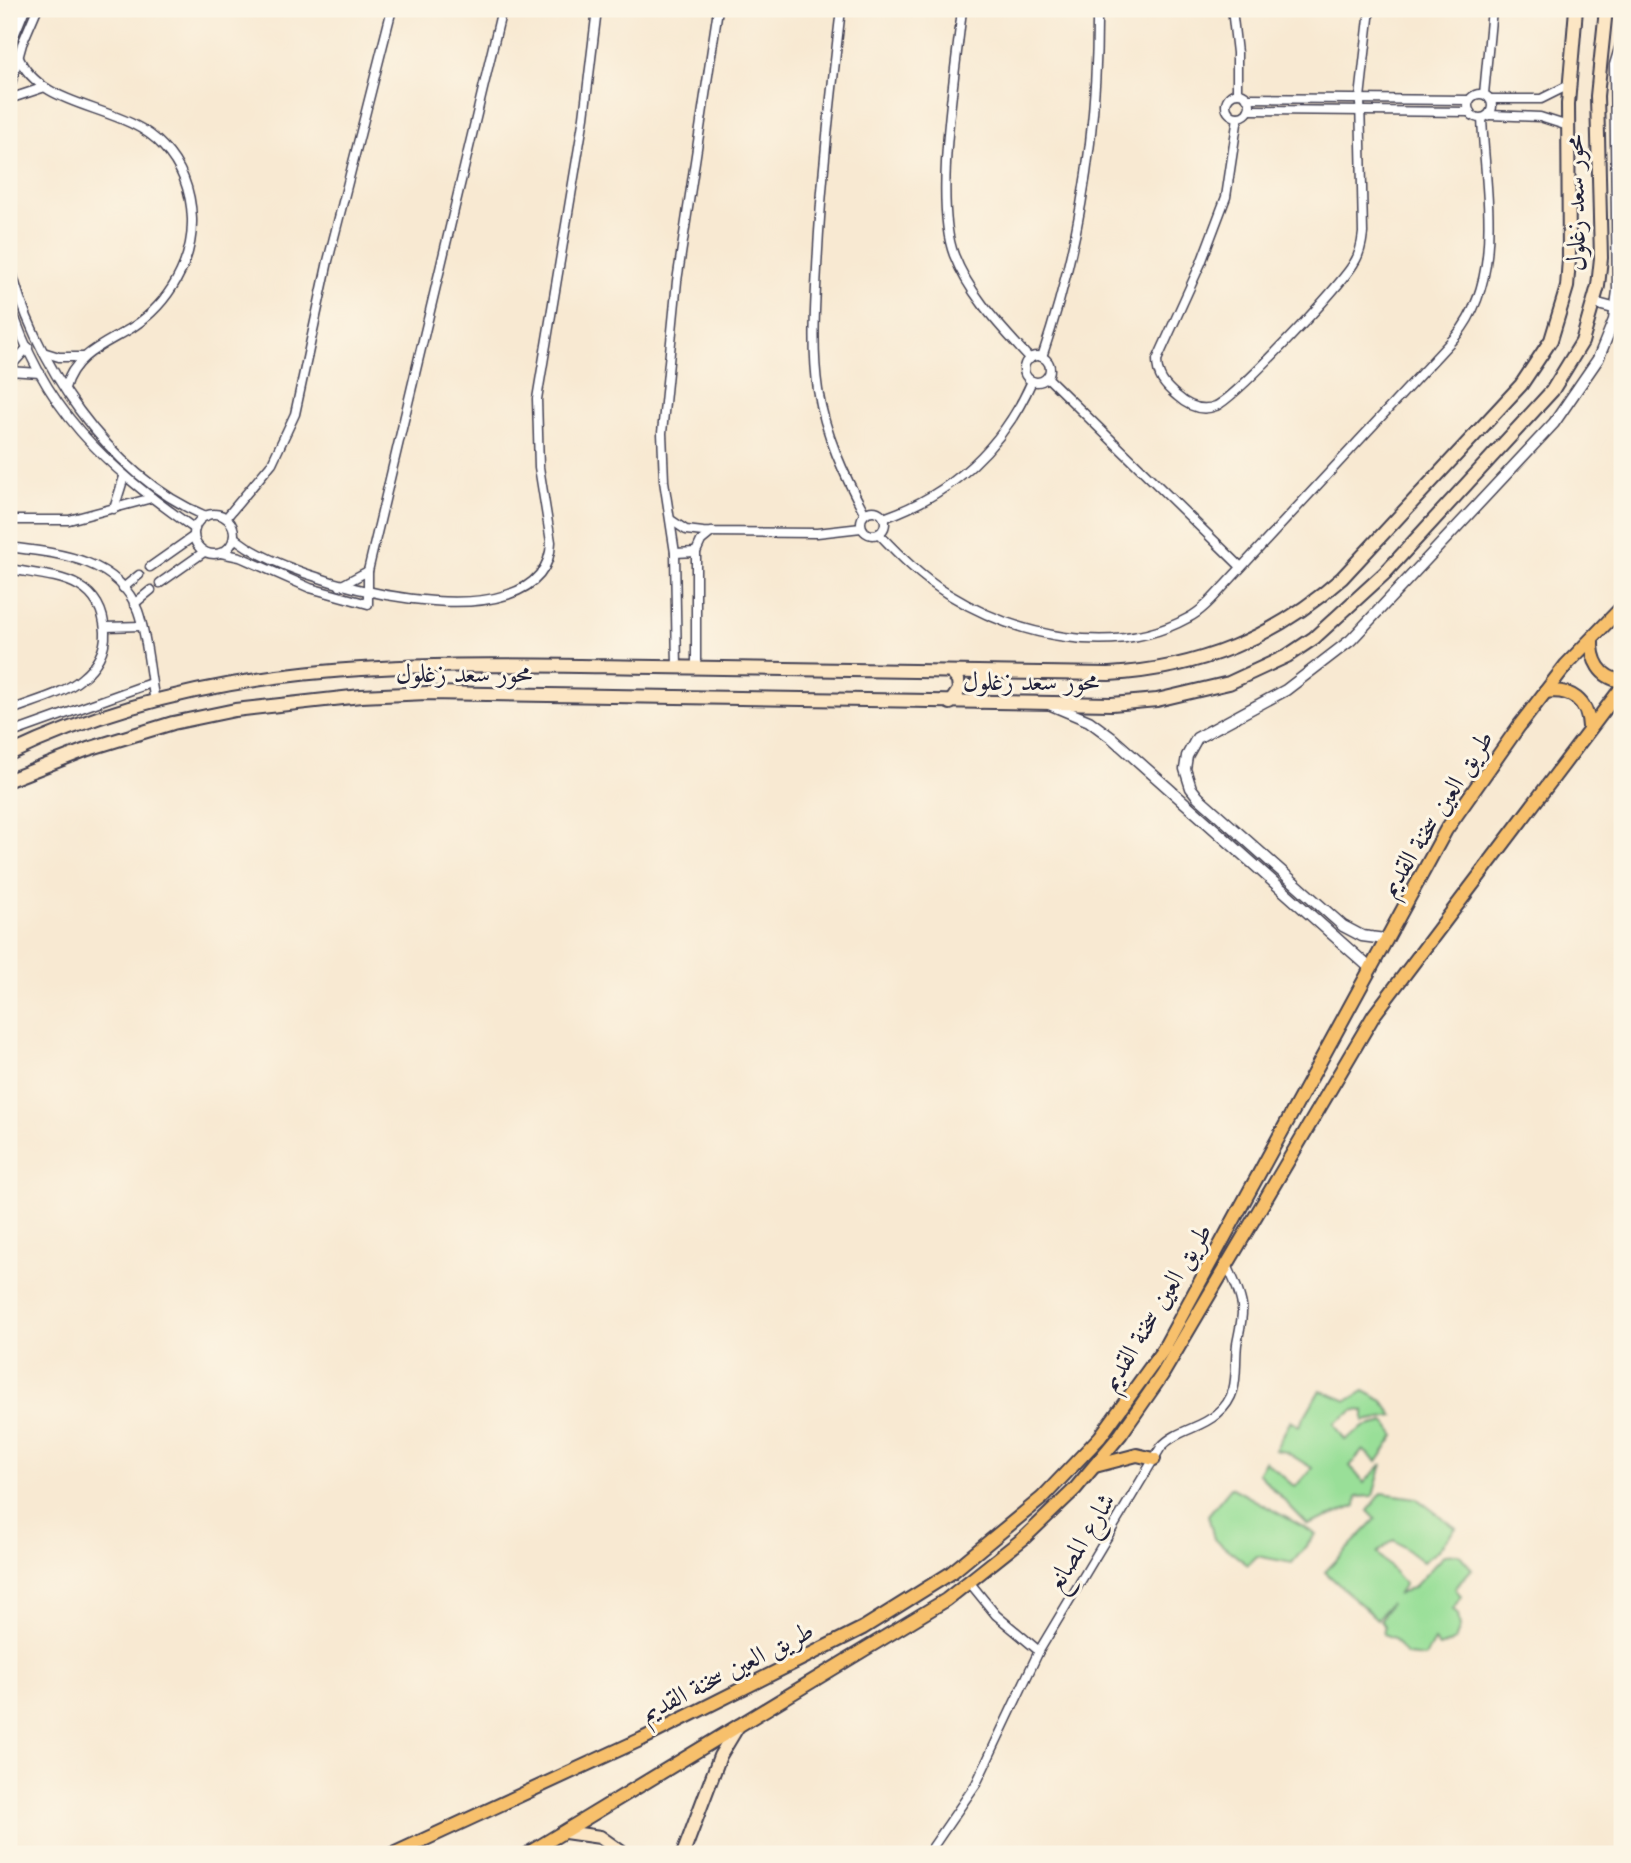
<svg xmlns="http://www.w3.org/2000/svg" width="1631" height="1863" viewBox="0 0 1631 1863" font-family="Cardo,Amiri,serif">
	<rect width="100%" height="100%" fill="#fcf5e5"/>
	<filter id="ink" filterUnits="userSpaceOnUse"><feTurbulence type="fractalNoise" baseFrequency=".0143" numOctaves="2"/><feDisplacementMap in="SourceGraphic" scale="14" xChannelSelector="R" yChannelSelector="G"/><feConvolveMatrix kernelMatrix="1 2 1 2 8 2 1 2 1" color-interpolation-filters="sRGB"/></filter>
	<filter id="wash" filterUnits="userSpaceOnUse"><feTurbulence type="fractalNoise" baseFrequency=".00686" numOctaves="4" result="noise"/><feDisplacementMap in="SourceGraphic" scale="28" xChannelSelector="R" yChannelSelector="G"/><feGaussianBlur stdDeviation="1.57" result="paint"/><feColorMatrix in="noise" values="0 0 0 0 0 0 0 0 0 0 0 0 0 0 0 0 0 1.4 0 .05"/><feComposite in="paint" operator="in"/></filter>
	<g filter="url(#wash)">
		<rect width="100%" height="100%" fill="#f8e9d2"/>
		<!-- green -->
		<g fill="#99df98" stroke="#5e806a" stroke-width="2">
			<polygon points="1320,1390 1347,1401 1364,1391 1383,1401 1394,1416 1364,1421 1364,1411 1355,1410 1334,1423 1345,1440 1364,1427 1385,1422 1395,1436 1377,1462 1363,1450 1350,1466 1364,1483 1382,1464 1373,1496 1357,1497 1356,1506 1308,1525 1258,1473 1265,1461 1295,1487 1312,1468 1286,1452 1275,1450 1291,1420 1299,1426"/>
			<polygon points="1231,1487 1316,1534 1292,1563 1257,1556 1248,1565 1214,1539 1208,1515"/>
			<polygon points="1382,1493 1416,1498 1456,1528 1437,1551 1423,1562 1394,1540 1377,1553 1405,1584 1397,1595 1415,1586 1444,1555 1459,1554 1472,1569 1455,1588 1461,1596 1453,1609 1458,1614 1460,1627 1455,1641 1439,1647 1434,1641 1425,1657 1406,1655 1394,1638 1383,1634 1385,1626 1380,1621 1390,1603 1377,1619 1325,1572 1376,1519 1368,1511"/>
		</g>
	</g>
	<g filter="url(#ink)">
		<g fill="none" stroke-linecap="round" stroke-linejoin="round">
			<defs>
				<g id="minor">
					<path d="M841,9c-10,86 -20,172 -24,259 -2,40 -5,82 1,122 7,44 26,85 47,124"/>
					<path d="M962,9c-6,62 -29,191 -8,246 16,41 47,72 76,104"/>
					<polyline points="1232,9 1237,53 1237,93"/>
					<polyline points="9,48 25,9"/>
					<path d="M18,56c24,56 105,46 145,90 19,20 28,46 29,73 1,43 -23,84 -59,108 -27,17 -59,27 -68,61"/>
					<polyline points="9,91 22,44 37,9"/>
					<circle cx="1238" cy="105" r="12"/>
					<circle cx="1480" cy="106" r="12"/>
					<polyline points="1484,94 1492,9"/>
					<polyline points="1247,98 1469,100"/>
					<polyline points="9,99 42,88"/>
					<polyline points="1491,99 1541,99 1569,85"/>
					<polyline points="1249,110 1470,112"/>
					<polyline points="1489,115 1540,117 1568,126"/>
					<path d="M1238,117l-12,80 -25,66 -44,97c0,17 8,26 20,36 11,10 24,16 39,10 21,-10 125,-120 138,-143 6,-9 8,-20 9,-30l-3,-135 10,-89"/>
					<path d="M9,260c22,99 100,217 197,256"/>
					<path d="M9,300c33,109 96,166 186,229"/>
					<polyline points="43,352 59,357 83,357"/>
					<circle cx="1037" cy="369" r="13"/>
					<path d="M1042,357c38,-112 56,-231 55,-348"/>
					<polyline points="9,368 28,347"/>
					<polyline points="9,371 40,373"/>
					<polyline points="1047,377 1241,567"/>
					<polyline points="114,509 124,477"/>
					<circle cx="873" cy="523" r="12"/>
					<circle cx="214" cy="534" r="20"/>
					<polyline points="226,518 272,463 295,414 328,261 392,9"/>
					<path d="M884,518c68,-24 119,-71 148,-137"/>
					<polyline points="9,520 69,520 152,498"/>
					<polyline points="671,520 686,530 703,532 817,533 861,528"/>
					<path d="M879,534c21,22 43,44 69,60 68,42 166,65 240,24 14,-7 25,-20 36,-32l232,-250c49,-59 29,-146 26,-218"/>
					<path d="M234,537c52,47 314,116 317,5l-12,-75 -2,-68 47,-282 13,-108"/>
					<path d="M9,547c47,6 109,11 129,64 10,28 11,61 17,90"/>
					<polyline points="221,553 240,557 310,588 368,604 368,571 502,9"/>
					<polyline points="675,553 696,552"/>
					<polyline points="150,567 194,536"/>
					<path d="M9,569c43,8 93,7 96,63 1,18 -9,35 -23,46 -19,17 -50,23 -73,33"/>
					<polyline points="160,583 204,552"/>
					<polyline points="340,586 368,571"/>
					<polyline points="123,588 139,575"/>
					<polyline points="134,604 151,590"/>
					<polyline points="105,627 142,626"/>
					<polyline points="677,668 675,553 664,481 662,433 677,281 718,9"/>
					<polyline points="696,668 696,552 701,541 712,532"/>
					<polyline points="9,734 151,683"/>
					<polyline points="970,1583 996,1615 1039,1651"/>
					<path d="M928,1854l48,-70 63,-133 122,-204c15,-17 39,-18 56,-33 24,-20 17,-43 20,-70 2,-12 6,-25 5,-38 -2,-14 -9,-28 -15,-41"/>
				</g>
				<g id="tertiary">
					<polyline points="1594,303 1617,309"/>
					<polyline points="1051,705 1089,721 1112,738 1370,968"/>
					<polyline points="1385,939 1362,936 1343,926 1198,797 1191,788 1185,769 1187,756 1197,738 1286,690 1351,640 1554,423 1598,359 1614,320 1618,291 1615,65 1622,42"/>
				</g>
				<g id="secondary">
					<polyline points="979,702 975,685 987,673"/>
					<polyline points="950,703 959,690 958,680 951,672"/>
					<path d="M9,754c210,-101 422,-90 647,-87 151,3 302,5 453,7 90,-5 165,-36 233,-96l179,-193 30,-45 16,-53 2,-28 -1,-155 8,-95"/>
					<polyline points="9,780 88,749 173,723 235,710 361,696 427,693 1112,704 1157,700 1229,683 1287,656 1314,638 1385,573 1552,391 1582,342 1598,286 1601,258 1597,96 1606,9"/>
					<polyline points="565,1832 600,1837 624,1854"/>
					<polyline points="683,1854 720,1756 738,1726"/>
				</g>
				<g id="primary">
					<path d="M1592,639c-1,21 8,39 30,42"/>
					<path d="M1545,692c26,-4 43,9 44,35"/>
					<polyline points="1095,1466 1137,1455 1154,1459"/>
					<polyline points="393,1854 642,1739 863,1628 951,1573 1042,1498 1100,1437 1163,1350 1446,830 1519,726 1566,665 1622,607"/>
					<polyline points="527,1854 946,1600 1024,1538 1075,1489 1121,1434 1162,1375 1374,1015 1622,687"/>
				</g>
			</defs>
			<!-- minor casing -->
			<use href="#minor" stroke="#424052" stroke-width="11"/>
			<!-- tertiary casing -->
			<use href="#tertiary" stroke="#424052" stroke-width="13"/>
			<!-- secondary casing -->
			<use href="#secondary" stroke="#424052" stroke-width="16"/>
			<!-- primary casing -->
			<use href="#primary" stroke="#424052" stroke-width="16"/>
			<!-- minor -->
			<use href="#minor" stroke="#fff" stroke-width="8"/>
			<!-- tertiary -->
			<use href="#tertiary" stroke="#fff" stroke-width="10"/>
			<!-- secondary -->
			<use href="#secondary" stroke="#fce6c4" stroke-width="12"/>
			<!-- primary -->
			<use href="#primary" stroke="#f7c06c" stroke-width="12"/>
		</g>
	</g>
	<g text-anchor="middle" stroke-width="6" stroke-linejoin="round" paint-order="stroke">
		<!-- street labels -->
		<g font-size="26" fill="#22223b" stroke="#fcf5e5">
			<text transform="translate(1575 203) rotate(-91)" y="9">محور سعد زغلول</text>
			<text x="464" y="682">محور سعد زغلول</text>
			<text x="1031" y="690">محور سعد زغلول</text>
			<text transform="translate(1436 813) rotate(-58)" y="9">طريق العين سخنة القديم</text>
			<text transform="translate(1156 1307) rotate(-59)" y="9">طريق العين سخنة القديم</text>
			<text transform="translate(1080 1542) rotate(-59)" y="9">شارع المصانع</text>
			<text transform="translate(727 1671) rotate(-27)" y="9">طريق العين سخنة القديم</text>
		</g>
	</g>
	<!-- margin -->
	<rect width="1631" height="1863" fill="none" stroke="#fcf5e5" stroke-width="35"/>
</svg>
